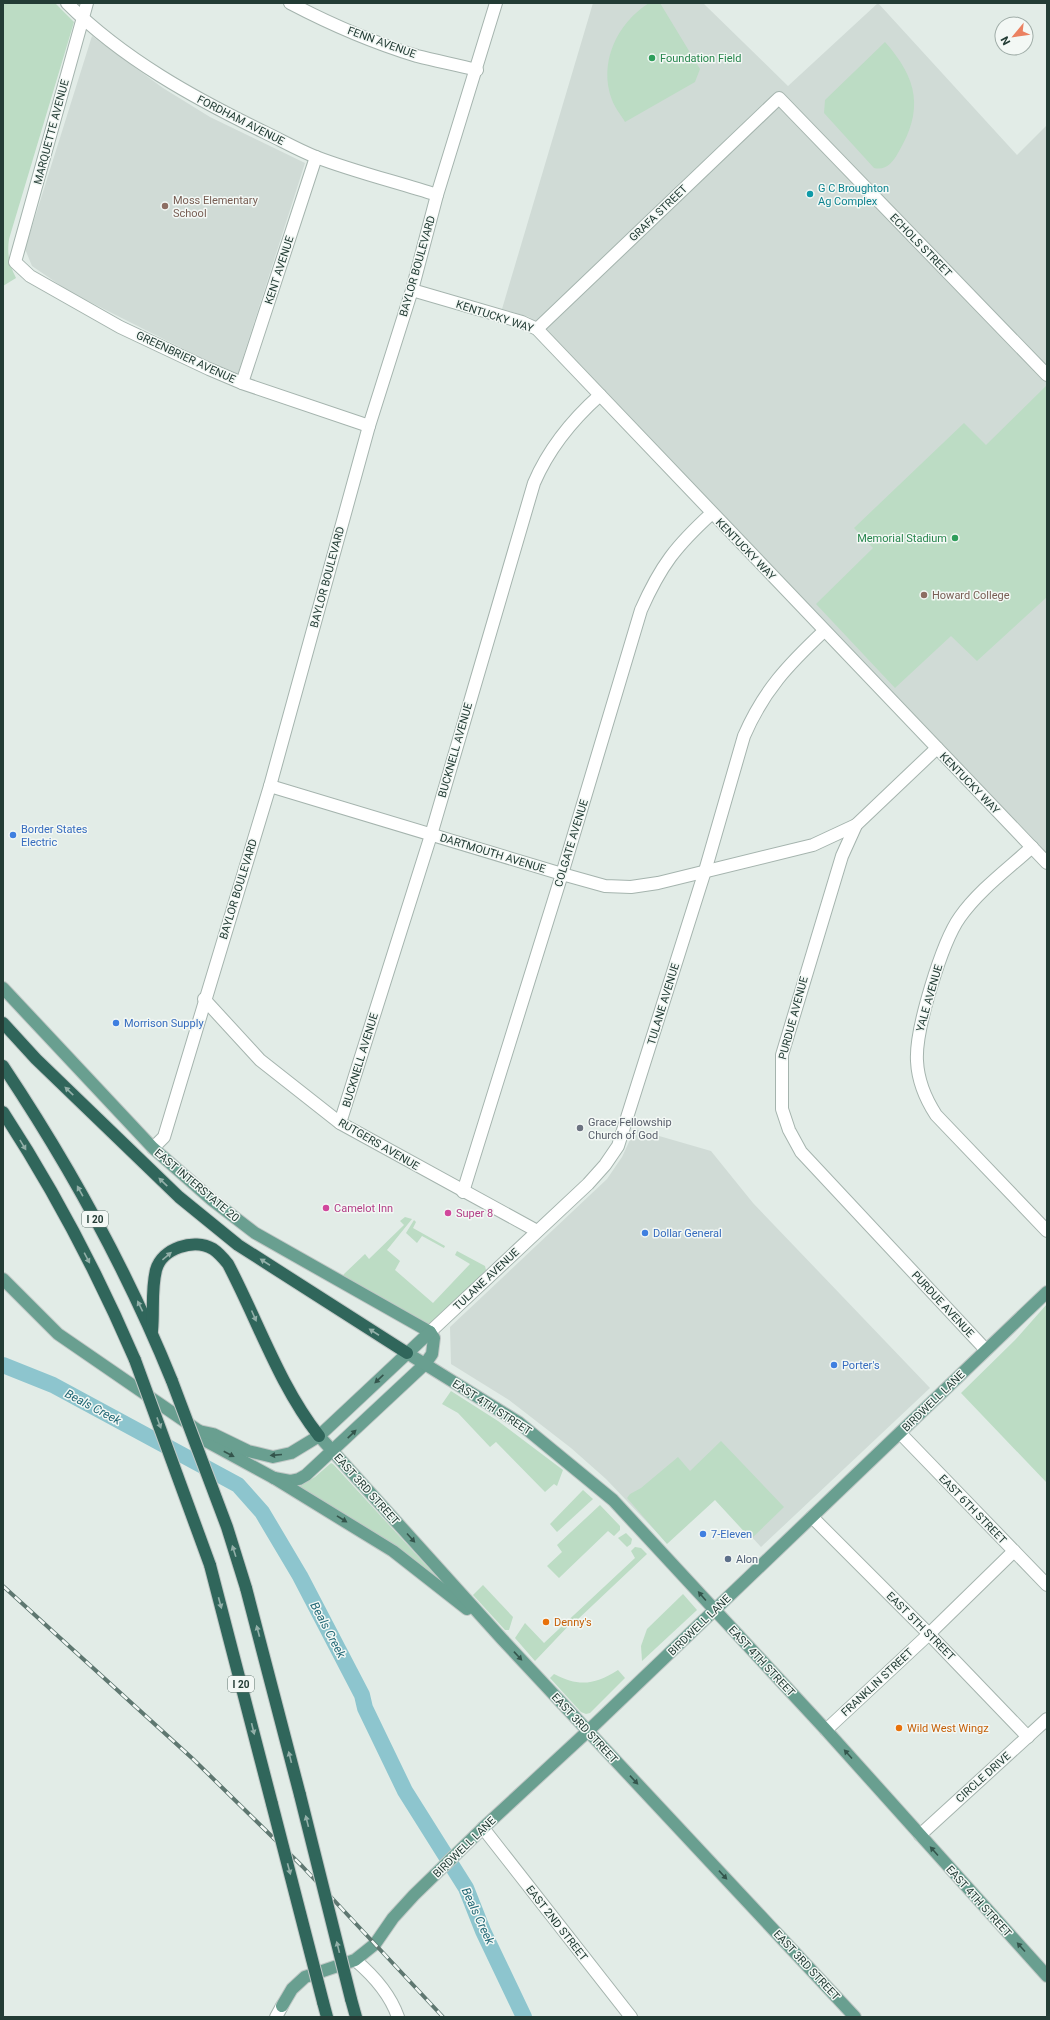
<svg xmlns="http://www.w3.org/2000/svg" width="1050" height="2020" viewBox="0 0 1050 2020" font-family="Roboto,sans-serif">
	<rect width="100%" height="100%" fill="#e2ece7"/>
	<!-- built -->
	<g fill="#d0dbd6">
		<polygon points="593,3 703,3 788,86 878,3 1017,155 1047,125 1047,853 553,337 529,317 502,309"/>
		<polygon points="92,36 163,88 210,117 305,163 237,376 70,292 32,266 25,249"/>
		<polygon points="635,1129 711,1151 753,1203 930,1388 761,1547 715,1497 667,1543 606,1479 571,1448 509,1400 451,1364 450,1327 607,1179 622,1157"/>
	</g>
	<!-- green -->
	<g fill="#bcdcc4">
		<path d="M3,3h52l19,19 -65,217c-2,15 0,25 7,39l-13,8z"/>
		<path d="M649,3h11l40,66 -5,13 -70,40c-4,-7 -10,-14 -13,-22 -14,-37 5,-77 37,-97z"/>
		<path d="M885,42c33,37 39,68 13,111 -5,9 -12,18 -24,15l-50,-55 1,-13z"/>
		<polygon points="1047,385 1047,597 977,661 951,636 895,688 816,604 873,548 854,528 964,423 986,445"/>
		<polygon points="405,1217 412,1219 387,1250 400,1261 395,1270 433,1303 470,1264 455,1255 457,1251 485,1266 486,1270 432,1324 428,1325 342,1277 344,1274 365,1254 369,1259 404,1225 400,1221"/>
		<polygon points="414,1220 416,1222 413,1228 445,1246 444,1248 422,1236 417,1243 406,1233"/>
		<polygon points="1047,1304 1047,1483 961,1393 1015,1340"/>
		<polygon points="451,1391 498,1421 563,1470 557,1486 554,1484 545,1492 496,1442 490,1447 458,1413 442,1404"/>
		<polygon points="721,1441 784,1507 751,1539 715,1500 667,1544 627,1498 630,1494 641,1488 678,1457 690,1471"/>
		<polygon points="331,1463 333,1464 437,1577 298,1487 315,1477"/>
		<polygon points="583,1490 593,1499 557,1532 550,1524"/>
		<polygon points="600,1505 620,1526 620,1530 614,1536 608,1531 559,1578 547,1566 562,1552 557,1545"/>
		<polygon points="626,1533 632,1539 631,1544 627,1547 618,1538"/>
		<polygon points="635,1547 641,1548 647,1554 576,1621 574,1620 535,1661 515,1638 525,1623 544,1643 635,1558 631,1551"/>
		<polygon points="483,1585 513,1617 509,1630 505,1630 473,1595"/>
		<polygon points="683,1594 697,1610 642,1661 641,1646 647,1629"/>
		<path d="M618,1670l7,8 -35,35 -4,1 -5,-2 -31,-34 4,-4c25,13 40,11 64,-4z"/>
	</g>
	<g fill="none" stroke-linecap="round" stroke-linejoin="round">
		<!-- river -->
		<polyline stroke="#8dc5ce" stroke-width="16" points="3,1365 53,1385 238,1485 262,1512 300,1576 362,1695 365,1708 405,1791 466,1888 483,1931 524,2017"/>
		<defs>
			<g id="minor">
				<path d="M67,3c56,56 127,95 197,129 17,8 34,18 52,25 39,15 81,25 121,38"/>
				<polyline points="87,3 15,262 30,276 120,327 209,369 242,383 369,426"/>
				<path d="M290,3c40,21 84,40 127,53 20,5 40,9 60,14"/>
				<polyline points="412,290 522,322 537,329 1047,863"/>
				<polyline points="537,329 779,98 1047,375"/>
				<polyline points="242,383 316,157"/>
				<polyline points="937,748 856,825 842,856 782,1055 782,1109 789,1130 801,1152 986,1350"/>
				<polyline points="270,786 562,874 605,886 631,887 658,883 813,845 856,825"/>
				<path d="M1032,847c-24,22 -53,43 -72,70 -18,25 -45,113 -43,144 1,21 8,37 19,54l111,116"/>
				<polyline points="204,999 260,1060 340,1123 537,1231"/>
				<path d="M340,1123l91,-288 103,-352c15,-35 38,-63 66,-88"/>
				<polyline points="153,1148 164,1137 270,786 369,426 412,290 437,195 496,3"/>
				<path d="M463,1192l99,-318 79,-264c20,-45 35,-64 71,-97"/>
				<path d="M430,1332l158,-148 17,-19 13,-19 87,-275 39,-135c20,-46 44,-71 80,-105"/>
				<polyline points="900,1433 1047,1585"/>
				<polyline points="812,1517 929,1634 1028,1737"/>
				<polyline points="826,1730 929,1634 1014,1551"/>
				<polyline points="483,1828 631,2017"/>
				<polyline points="920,1835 1047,1719"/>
				<path d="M355,1960c19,16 35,34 43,57"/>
				<polyline points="276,2017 282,2006"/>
			</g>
			<g id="major">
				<polyline points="3,988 153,1148 212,1200 255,1233 430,1332 434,1338 432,1354 425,1364 306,1475 299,1479 290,1481 274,1478"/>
				<polyline points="3,1279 58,1334 199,1431 206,1441 274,1478 393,1551 467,1609"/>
				<polyline points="407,1353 518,1422 613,1500 826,1730 1047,1976"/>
				<polyline points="199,1431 213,1434 248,1451 273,1457 291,1453 319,1436 430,1332"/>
				<polyline points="319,1436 502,1639 855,2017"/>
				<polyline points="282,2006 292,1989 305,1977 355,1960 375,1944 393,1918 414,1895 483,1828 588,1731 1047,1292"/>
			</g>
			<g id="highway">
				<polyline points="3,1023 36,1059 179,1197 238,1245 407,1353"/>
				<path d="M3,1066c66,99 124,204 169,315"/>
				<path d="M3,1112c51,78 95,162 132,248"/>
				<path d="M152,1331c2,-20 -1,-41 4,-61 6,-22 38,-32 57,-21 6,4 11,10 15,15 30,57 51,121 91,172"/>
				<polyline points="210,1565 272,1804"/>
				<polyline points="246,1588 300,1795"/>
				<polyline points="351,1999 356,2017"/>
				<polyline points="323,2002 327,2017"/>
			</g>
		</defs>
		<!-- minor casing -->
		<use href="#minor" stroke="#a5b4ae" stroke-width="14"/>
		<!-- major casing -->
		<use href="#major" stroke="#c1c8c6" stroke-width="14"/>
		<!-- highway casing -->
		<use href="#highway" stroke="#c1c8c6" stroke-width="14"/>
		<!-- minor -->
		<use href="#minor" stroke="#fff" stroke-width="12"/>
		<!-- major -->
		<use href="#major" stroke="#699f90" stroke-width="12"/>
		<!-- highway -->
		<use href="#highway" stroke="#30665b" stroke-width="12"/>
		<defs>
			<polyline id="rail" points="3,1586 193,1759 302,1866 443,2017"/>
		</defs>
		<!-- rail casing -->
		<use href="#rail" stroke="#5e7770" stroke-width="4"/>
		<!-- rail -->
		<use href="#rail" stroke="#f3f8f5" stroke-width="2.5" stroke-dasharray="8" stroke-linecap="butt"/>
		<defs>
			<g id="highway-bridge">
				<polyline points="135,1360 210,1565"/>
				<polyline points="172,1381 227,1527 246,1588"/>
				<polyline points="300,1795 351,1999"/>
				<polyline points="272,1804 323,2002"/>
			</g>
		</defs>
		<!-- highway-bridge casing -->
		<use href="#highway-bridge" stroke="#c1c8c6" stroke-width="14" stroke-linecap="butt"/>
		<!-- highway-bridge -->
		<use href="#highway-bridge" stroke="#30665b" stroke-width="12"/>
	</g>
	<!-- one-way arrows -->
	<defs><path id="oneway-solid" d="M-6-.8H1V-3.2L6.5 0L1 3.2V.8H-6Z"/></defs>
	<g fill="#92afa8">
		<use href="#oneway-solid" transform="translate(69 1091) rotate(-136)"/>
		<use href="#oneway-solid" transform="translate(23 1145) rotate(59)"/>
		<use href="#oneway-solid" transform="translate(163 1182) rotate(-136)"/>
		<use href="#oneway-solid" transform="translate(80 1191) rotate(-119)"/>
		<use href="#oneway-solid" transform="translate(167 1256) rotate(-40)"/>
		<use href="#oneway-solid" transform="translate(87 1258) rotate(62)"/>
		<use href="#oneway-solid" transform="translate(265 1262) rotate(-147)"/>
		<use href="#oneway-solid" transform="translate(140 1306) rotate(-116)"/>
		<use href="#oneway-solid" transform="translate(254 1316) rotate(66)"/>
		<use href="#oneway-solid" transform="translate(374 1332) rotate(-147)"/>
		<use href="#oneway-solid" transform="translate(159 1423) rotate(70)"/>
		<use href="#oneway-solid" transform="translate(234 1551) rotate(-108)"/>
		<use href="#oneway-solid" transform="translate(220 1603) rotate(75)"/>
		<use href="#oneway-solid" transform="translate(258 1631) rotate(-105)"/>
		<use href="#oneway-solid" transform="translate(253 1729) rotate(76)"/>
		<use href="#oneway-solid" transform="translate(290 1757) rotate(-104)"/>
		<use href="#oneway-solid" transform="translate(307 1821) rotate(-104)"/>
		<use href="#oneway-solid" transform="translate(289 1869) rotate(75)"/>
		<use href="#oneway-solid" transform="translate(338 1947) rotate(-104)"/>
	</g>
	<g fill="#34554c">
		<use href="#oneway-solid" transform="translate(379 1379) rotate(137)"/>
		<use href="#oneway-solid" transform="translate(352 1434) rotate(-44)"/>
		<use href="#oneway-solid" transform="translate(229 1454) rotate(28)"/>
		<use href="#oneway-solid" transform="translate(276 1455) rotate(175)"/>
		<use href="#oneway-solid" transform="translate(342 1519) rotate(32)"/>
		<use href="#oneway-solid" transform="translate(411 1538) rotate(48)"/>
		<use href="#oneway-solid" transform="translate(702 1596) rotate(-131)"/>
		<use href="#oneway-solid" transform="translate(518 1656) rotate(47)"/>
		<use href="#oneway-solid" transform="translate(848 1754) rotate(-132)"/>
		<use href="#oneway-solid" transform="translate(634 1780) rotate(47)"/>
		<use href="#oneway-solid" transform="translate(934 1851) rotate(-132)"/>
		<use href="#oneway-solid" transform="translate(723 1875) rotate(47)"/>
		<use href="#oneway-solid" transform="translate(1021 1947) rotate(-132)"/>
	</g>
	<!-- markers -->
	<g fill="#2e9e5b" stroke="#f3f8f5" stroke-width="1.5">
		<circle cx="652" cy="58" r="4"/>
		<circle cx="955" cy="538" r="4"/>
	</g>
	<circle fill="#0f9aa8" stroke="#f3f8f5" stroke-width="1.5" cx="810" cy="194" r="4"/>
	<g fill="#8d6e63" stroke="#f3f8f5" stroke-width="1.5">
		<circle cx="165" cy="206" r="4"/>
		<circle cx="924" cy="595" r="4"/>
	</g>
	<g fill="#3f7fe0" stroke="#f3f8f5" stroke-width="1.5">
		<circle cx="13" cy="835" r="4"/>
		<circle cx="116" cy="1023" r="4"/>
		<circle cx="645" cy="1233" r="4"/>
		<circle cx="834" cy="1365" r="4"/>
		<circle cx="703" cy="1534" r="4"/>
	</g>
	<circle fill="#6b7280" stroke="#f3f8f5" stroke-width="1.5" cx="580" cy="1128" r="4"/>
	<g fill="#d1479c" stroke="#f3f8f5" stroke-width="1.5">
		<circle cx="326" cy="1208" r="4"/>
		<circle cx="448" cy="1213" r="4"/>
	</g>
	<circle fill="#5c6f8a" stroke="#f3f8f5" stroke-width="1.5" cx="728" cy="1559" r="4"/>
	<g fill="#e8710a" stroke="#f3f8f5" stroke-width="1.5">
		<circle cx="546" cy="1622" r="4"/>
		<circle cx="899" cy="1728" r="4"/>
	</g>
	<g text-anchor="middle" stroke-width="3" stroke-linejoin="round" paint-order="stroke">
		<!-- shield labels -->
		<g fill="#f3f8f5" stroke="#61746f" stroke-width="1">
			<rect x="82" y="1211" width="26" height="16" rx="3"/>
			<rect x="228" y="1676" width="26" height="16" rx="3"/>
		</g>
		<g font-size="10" font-weight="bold" fill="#233c35">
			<text x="95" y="1223">I 20</text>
			<text x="241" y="1688">I 20</text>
		</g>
		<!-- street labels -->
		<g font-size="11" fill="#233c35" stroke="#f3f8f5">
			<text transform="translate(382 42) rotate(20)" y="4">FENN AVENUE</text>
			<text transform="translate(241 120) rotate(27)" y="4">FORDHAM AVENUE</text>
			<text transform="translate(51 132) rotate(-75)" y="4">MARQUETTE AVENUE</text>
			<text transform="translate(658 213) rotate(-44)" y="4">GRAFA STREET</text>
			<text transform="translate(921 245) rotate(46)" y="4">ECHOLS STREET</text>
			<text transform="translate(417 266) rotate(-74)" y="4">BAYLOR BOULEVARD</text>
			<text transform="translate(279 270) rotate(-72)" y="4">KENT AVENUE</text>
			<text transform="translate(495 316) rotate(18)" y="4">KENTUCKY WAY</text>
			<text transform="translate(186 357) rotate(25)" y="4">GREENBRIER AVENUE</text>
			<text transform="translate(746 549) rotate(46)" y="4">KENTUCKY WAY</text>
			<text transform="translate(327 577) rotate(-75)" y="4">BAYLOR BOULEVARD</text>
			<text transform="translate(455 750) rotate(-74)" y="4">BUCKNELL AVENUE</text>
			<text transform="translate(970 783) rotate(46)" y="4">KENTUCKY WAY</text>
			<text transform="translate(571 843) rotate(-73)" y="4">COLGATE AVENUE</text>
			<text transform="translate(493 853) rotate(17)" y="4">DARTMOUTH AVENUE</text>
			<text transform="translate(238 889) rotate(-73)" y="4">BAYLOR BOULEVARD</text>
			<text transform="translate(929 998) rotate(-74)" y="4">YALE AVENUE</text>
			<text transform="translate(663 1004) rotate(-73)" y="4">TULANE AVENUE</text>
			<text transform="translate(793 1018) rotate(-75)" y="4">PURDUE AVENUE</text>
			<text transform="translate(360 1060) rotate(-73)" y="4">BUCKNELL AVENUE</text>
			<text transform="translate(379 1144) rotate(30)" y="4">RUTGERS AVENUE</text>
			<text transform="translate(197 1185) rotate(40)" y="4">EAST INTERSTATE 20</text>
			<text transform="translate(486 1279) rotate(-43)" y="4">TULANE AVENUE</text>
			<text transform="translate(943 1304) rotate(47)" y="4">PURDUE AVENUE</text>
			<text transform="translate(933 1401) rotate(-44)" y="4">BIRDWELL LANE</text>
			<text transform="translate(492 1407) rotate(33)" y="4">EAST 4TH STREET</text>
			<text transform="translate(367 1489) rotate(48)" y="4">EAST 3RD STREET</text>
			<text transform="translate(973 1509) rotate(46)" y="4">EAST 6TH STREET</text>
			<text transform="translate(699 1625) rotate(-44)" y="4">BIRDWELL LANE</text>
			<text transform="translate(921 1626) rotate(45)" y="4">EAST 5TH STREET</text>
			<text transform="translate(762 1661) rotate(47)" y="4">EAST 4TH STREET</text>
			<text transform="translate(877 1682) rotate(-43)" y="4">FRANKLIN STREET</text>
			<text transform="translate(585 1728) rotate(47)" y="4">EAST 3RD STREET</text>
			<text transform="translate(983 1777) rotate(-42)" y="4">CIRCLE DRIVE</text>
			<text transform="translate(464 1847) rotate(-44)" y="4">BIRDWELL LANE</text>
			<text transform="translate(979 1901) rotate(48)" y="4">EAST 4TH STREET</text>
			<text transform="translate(557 1923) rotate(52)" y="4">EAST 2ND STREET</text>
			<text transform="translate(807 1965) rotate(47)" y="4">EAST 3RD STREET</text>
		</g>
		<!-- leisure labels -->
		<g font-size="11" fill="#27864d" stroke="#f3f8f5" text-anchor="start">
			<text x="660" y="62">Foundation Field</text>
			<text x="947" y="542" text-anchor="end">Memorial Stadium</text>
		</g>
		<!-- culture labels -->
		<g font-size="11" fill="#0d838f" stroke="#f3f8f5" text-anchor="start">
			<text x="818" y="192">G C Broughton<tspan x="818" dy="13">Ag Complex</tspan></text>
		</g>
		<!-- education labels -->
		<g font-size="11" fill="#785e54" stroke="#f3f8f5" text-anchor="start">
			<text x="173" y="204">Moss Elementary<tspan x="173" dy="13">School</tspan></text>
			<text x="932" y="599">Howard College</text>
		</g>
		<!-- shop labels -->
		<g font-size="11" fill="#366cbe" stroke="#f3f8f5" text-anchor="start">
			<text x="21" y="833">Border States<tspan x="21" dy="13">Electric</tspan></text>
			<text x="124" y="1027">Morrison Supply</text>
			<text x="653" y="1237">Dollar General</text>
			<text x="842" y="1369">Porter's</text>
			<text x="711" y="1538">7-Eleven</text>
		</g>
		<!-- worship labels -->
		<g font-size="11" fill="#5b616d" stroke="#f3f8f5" text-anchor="start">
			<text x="588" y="1126">Grace Fellowship<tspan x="588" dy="13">Church of God</tspan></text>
		</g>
		<!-- hotel labels -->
		<g font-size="11" fill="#b23c85" stroke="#f3f8f5" text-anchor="start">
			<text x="334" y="1212">Camelot Inn</text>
			<text x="456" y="1217">Super 8</text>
		</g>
		<!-- service labels -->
		<g font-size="11" fill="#4e5e75" stroke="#f3f8f5" text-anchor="start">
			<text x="736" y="1563">Alon</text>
		</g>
		<!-- food labels -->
		<g font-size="11" fill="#c56008" stroke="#f3f8f5" text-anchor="start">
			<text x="554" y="1626">Denny's</text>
			<text x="907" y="1732">Wild West Wingz</text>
		</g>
		<!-- water labels -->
		<g font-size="12" font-style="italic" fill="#206775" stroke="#f3f8f5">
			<text transform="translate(93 1407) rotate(28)" y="4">Beals Creek</text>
			<text transform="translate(328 1630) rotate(62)" y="4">Beals Creek</text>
			<text transform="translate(478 1916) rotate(65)" y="4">Beals Creek</text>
		</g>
	</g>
	<!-- border -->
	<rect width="1050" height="2020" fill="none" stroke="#233c35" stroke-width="8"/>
	<!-- north arrow -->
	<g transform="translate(1014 36) rotate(241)"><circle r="19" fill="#f3f8f5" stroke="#a0ada8"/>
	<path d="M0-3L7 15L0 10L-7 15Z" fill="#eb8161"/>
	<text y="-6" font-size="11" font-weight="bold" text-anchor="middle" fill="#233c35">N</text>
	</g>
</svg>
